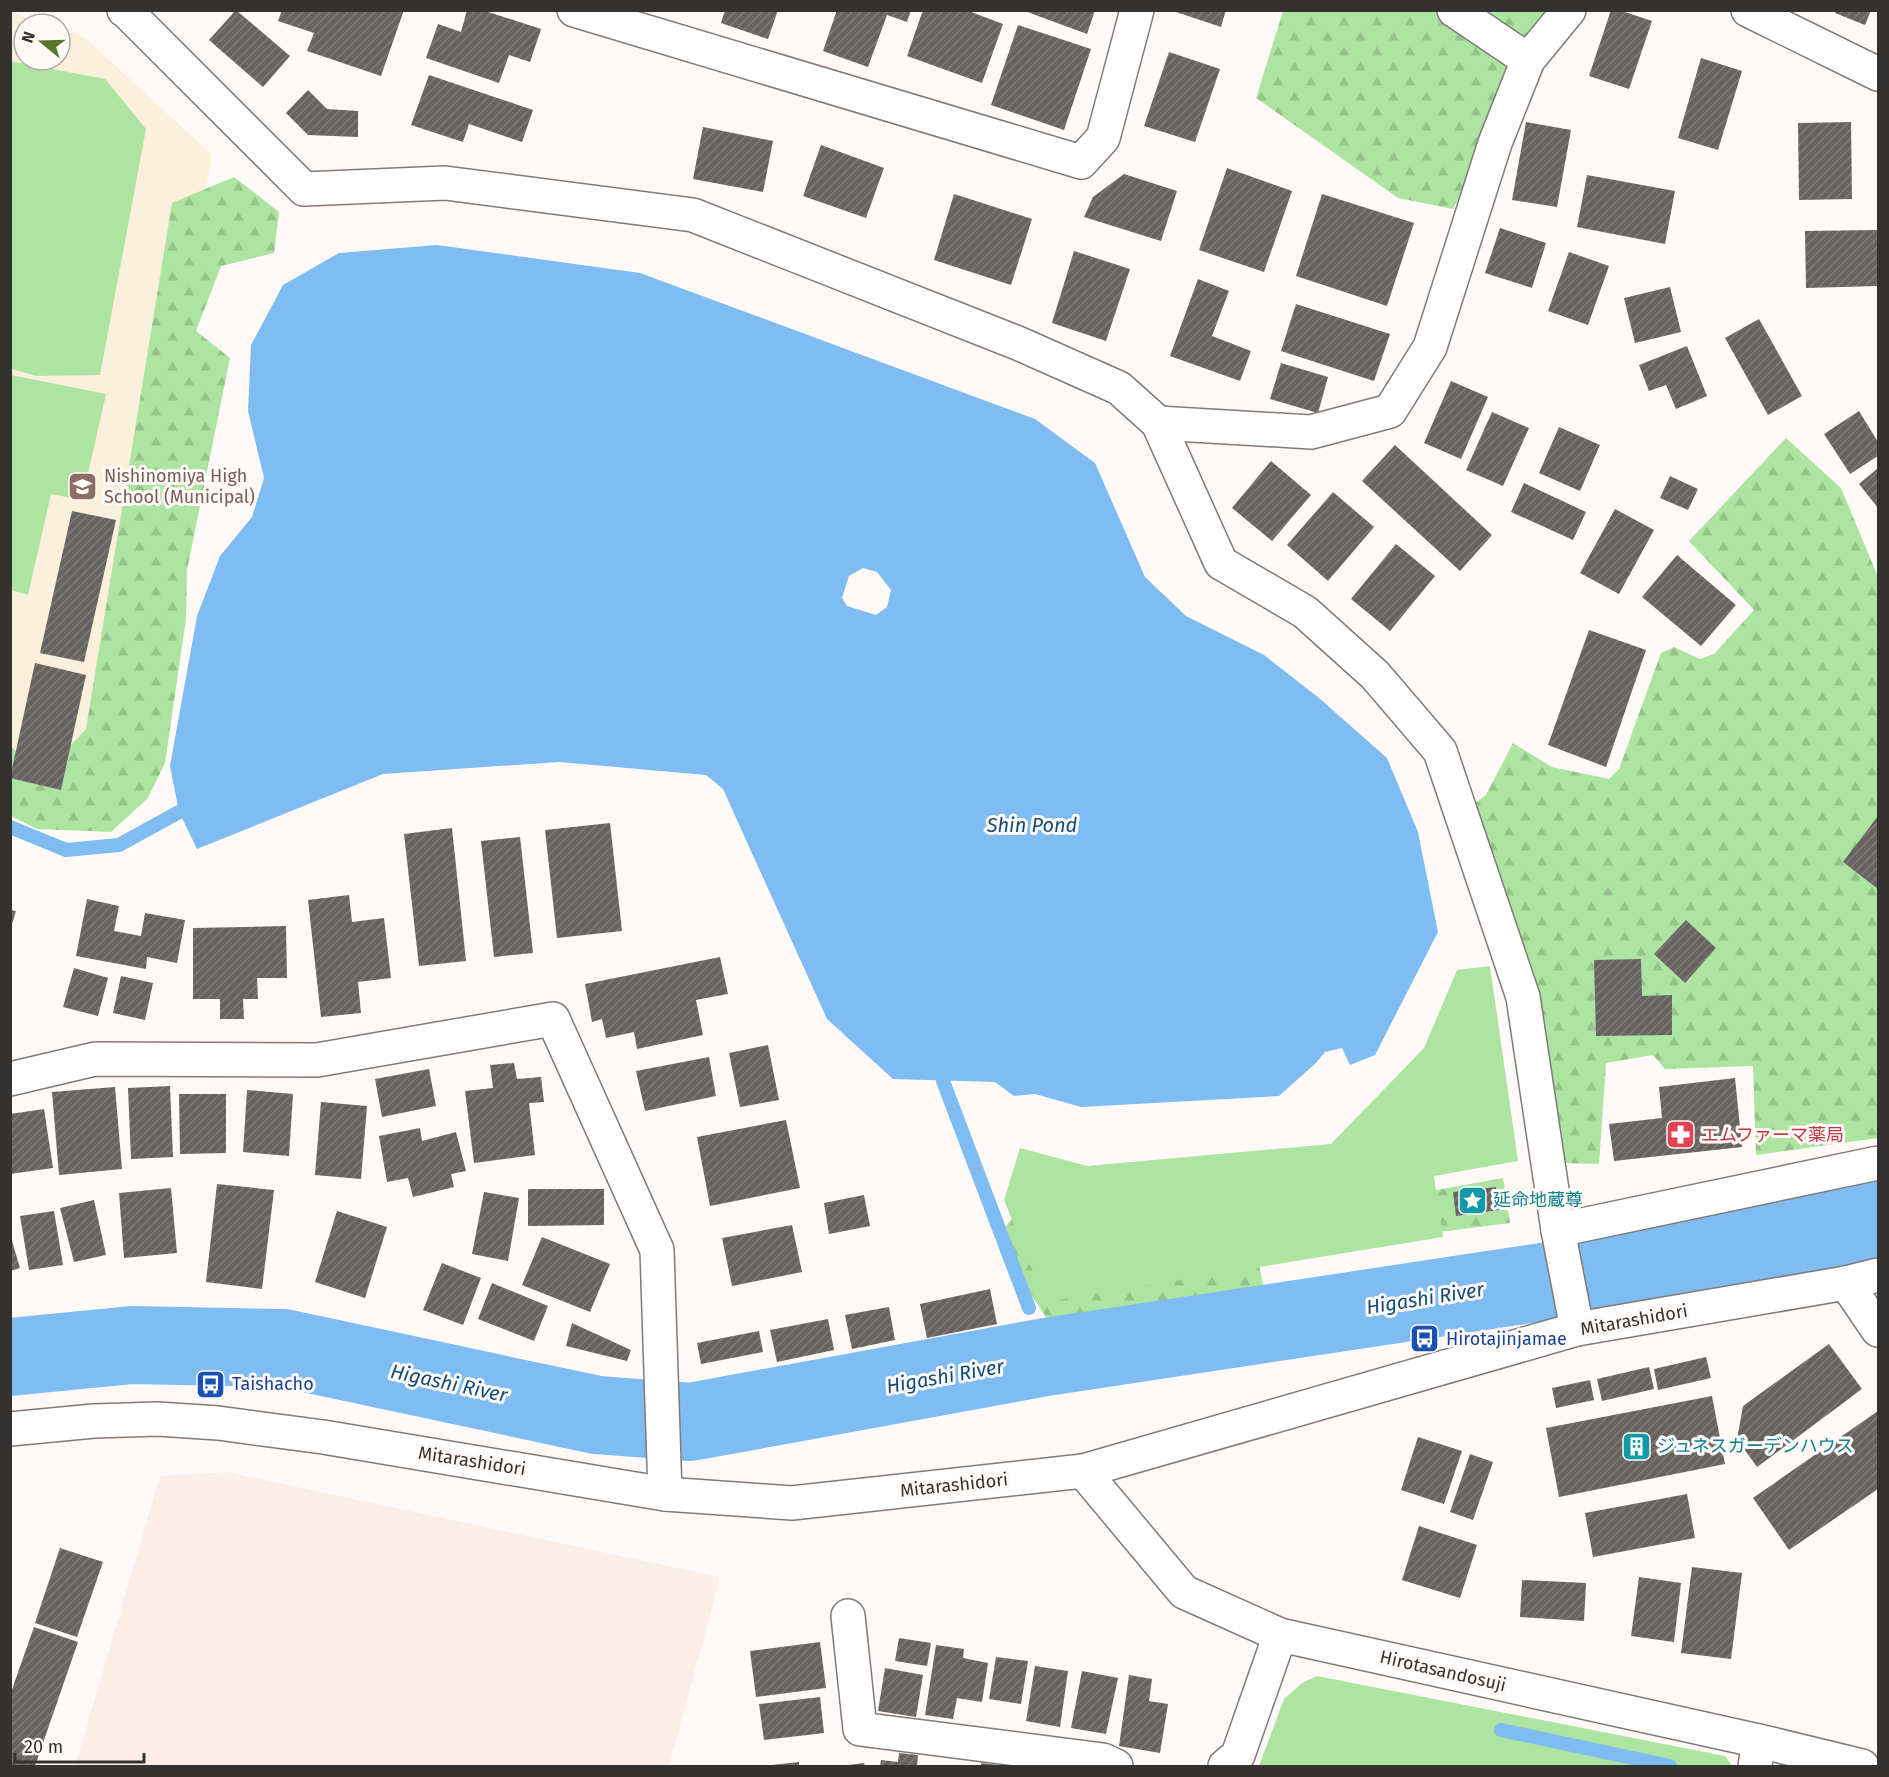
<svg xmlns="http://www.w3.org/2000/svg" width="1889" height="1777" viewBox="0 0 1889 1777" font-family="'Fira Sans','Noto Sans JP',sans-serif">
	<defs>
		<pattern id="forest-firs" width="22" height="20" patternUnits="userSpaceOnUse" patternTransform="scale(1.5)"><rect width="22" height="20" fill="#ade4a1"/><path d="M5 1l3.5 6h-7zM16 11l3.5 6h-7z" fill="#95c48b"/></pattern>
		<pattern id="building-hatch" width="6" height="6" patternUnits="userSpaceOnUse" patternTransform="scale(1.5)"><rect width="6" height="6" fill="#686360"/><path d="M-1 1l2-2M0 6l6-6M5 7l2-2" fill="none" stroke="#7e7b78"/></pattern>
	</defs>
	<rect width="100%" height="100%" fill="#fffaf7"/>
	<!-- built -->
	<polygon fill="#fbeee6" points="227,1472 719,1577 714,1601 669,1766 75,1766 160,1476"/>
	<!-- education -->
	<polygon fill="#faf0db" points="11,12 46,24 24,24 24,60 60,60 60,29 84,37 212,155 100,803 11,799"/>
	<!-- forest -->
	<g fill="url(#forest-firs)">
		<polygon points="1283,11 1558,11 1453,209 1398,198 1256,98"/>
		<polygon points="234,177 279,212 274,253 221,266 196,331 230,358 187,570 186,619 165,763 148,798 111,832 37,829 11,816 10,744 31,772 57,760 86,729 172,203"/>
		<polygon points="1786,438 1841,488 1878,577 1878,1138 1756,1155 1753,1066 1665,1069 1653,1055 1606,1063 1599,1164 1560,1163 1474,804 1486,795 1513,743 1552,767 1609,779 1619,769 1661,653 1674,647 1700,659 1714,654 1754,610 1689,541"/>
		<polygon points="1048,1175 1371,1202 1503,1178 1510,1223 1368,1241 1246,1202 1264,1289 1055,1331 1023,1282 1006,1226"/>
	</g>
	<!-- park -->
	<g fill="#ade4a1">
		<polygon points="10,61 105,79 146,129 100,375 37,376 11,369"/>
		<polygon points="11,375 106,394 82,500 51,494 28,595 11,590"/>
		<polygon points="1490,966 1518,1161 1434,1176 1443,1237 1045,1302 1004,1200 1020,1148 1087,1166 1331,1144 1424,1048 1457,970"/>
		<polygon points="1317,1676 1725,1756 1732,1766 1259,1766 1284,1699 1302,1683"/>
	</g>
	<!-- water -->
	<path fill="#7ebcf1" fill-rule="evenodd" d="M437,245l203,28 395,146 60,44 50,114 41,39 78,39 55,43 68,60 31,74 20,100 -63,123 -25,10 -8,-17 -17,4 -9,11 -37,33 -198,11 -46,-13 -21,2 -19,-14 -102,-3 -66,-60 -104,-230 -17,-14 -147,-13 -176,12 -186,75 -18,-37 -9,-46 27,-150 23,-60 32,-39 12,-39 -16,-67 3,-66 32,-60 56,-32zM863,568l14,4 14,18 -4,17 -11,8 -29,-9 -5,-8 7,-22z"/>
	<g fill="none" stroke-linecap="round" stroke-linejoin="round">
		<!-- stream -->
		<g stroke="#7ebcf1" stroke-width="14">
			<polyline points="10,827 66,850 119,845 179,812"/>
			<polyline points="943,1081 1029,1308"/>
			<polyline points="1501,1730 1670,1766"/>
		</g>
		<!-- river -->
		<polyline stroke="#7ebcf1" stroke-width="78" points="10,1357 132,1345 283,1348 597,1415 690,1422 1046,1357 1536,1283 1752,1247 1878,1220"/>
	</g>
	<!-- building -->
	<g fill="url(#building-hatch)">
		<polygon points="236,10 290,56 263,87 209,40"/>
		<polygon points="282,10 404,10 381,76 307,51 314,33 278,21"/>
		<polygon points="467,10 482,10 541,29 530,62 509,55 499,83 426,58 438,24 461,32"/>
		<polygon points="725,10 778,10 768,39 721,23"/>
		<polygon points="837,10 911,10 907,22 887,15 868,67 823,51"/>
		<polygon points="923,10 966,10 1003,24 982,83 907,56"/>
		<polygon points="1022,10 1095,10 1087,34"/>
		<polygon points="1170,10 1226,10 1221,27"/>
		<polygon points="1611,10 1619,10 1652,21 1629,89 1589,76"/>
		<polygon points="1836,10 1871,10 1865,25 1835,13"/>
		<polygon points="1018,25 1091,49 1064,130 991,105"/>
		<polygon points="1169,52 1220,69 1195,142 1144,126"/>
		<polygon points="1701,58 1742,71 1718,150 1678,138"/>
		<polygon points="429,75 533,110 522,142 469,124 463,142 411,125"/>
		<polygon points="308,90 327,109 358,111 358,137 308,135 286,113"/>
		<polygon points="1526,122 1571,130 1557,207 1512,200"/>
		<polygon points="1851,122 1852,199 1799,200 1798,123"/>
		<polygon points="703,127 773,141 763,192 693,179"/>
		<polygon points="821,145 884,168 866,218 803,196"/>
		<polygon points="1227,168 1292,191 1264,272 1199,250"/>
		<polygon points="1124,174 1177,191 1161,241 1084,217 1093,197"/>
		<polygon points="1587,175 1675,191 1665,244 1577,227"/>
		<polygon points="954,194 1032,219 1011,285 934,260"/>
		<polygon points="1322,194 1414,223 1387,306 1296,276"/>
		<polygon points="1500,228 1546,243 1532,288 1485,273"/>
		<polygon points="1878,230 1878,286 1806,288 1805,231"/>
		<polygon points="1074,251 1130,269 1106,341 1052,323"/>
		<polygon points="1569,252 1609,266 1588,325 1548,311"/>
		<polygon points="1198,279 1229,291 1212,336 1251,351 1240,381 1170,356"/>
		<polygon points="1670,287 1681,332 1635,343 1624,298"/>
		<polygon points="1296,304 1390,334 1374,381 1281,351"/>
		<polygon points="1759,319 1802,396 1768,415 1725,338"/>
		<polygon points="1687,346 1707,396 1676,409 1666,385 1649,391 1639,365"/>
		<polygon points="1281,363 1328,377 1318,413 1270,399"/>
		<polygon points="1451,381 1488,397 1461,459 1424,443"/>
		<polygon points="1859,411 1878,442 1878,456 1850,474 1824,434"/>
		<polygon points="1492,412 1529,428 1503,486 1466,470"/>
		<polygon points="1559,427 1600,445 1580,491 1539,473"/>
		<polygon points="1395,445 1492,535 1460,571 1362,481"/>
		<polygon points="1271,461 1311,495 1272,541 1232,508"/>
		<polygon points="1878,468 1878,508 1859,484"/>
		<polygon points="1670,476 1698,489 1688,510 1660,498"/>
		<polygon points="1524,483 1586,512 1573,540 1511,512"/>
		<polygon points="1333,492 1374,527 1328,581 1287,545"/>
		<polygon points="1615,509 1654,530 1619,594 1580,573"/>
		<polygon points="72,511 116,520 84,662 40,653"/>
		<polygon points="1396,544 1435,576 1390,631 1351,599"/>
		<polygon points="1677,555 1736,605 1701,646 1642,597"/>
		<polygon points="1589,630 1646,650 1606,767 1548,745"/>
		<polygon points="35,663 86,675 61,790 10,778"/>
		<polygon points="1878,816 1878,889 1843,862"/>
		<polygon points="610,823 622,931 557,938 545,830"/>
		<polygon points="452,828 466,961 419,966 404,834"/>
		<polygon points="520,837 533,953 494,957 481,841"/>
		<polygon points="349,895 352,922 384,918 391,978 358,982 361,1013 321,1017 308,900"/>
		<polygon points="87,899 119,906 114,931 141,936 145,913 185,920 177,963 147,957 146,969 76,956"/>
		<polygon points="10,910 16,911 11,927 10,927"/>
		<polygon points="1686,920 1716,948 1685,983 1654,954"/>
		<polygon points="286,926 287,978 257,978 258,999 243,999 244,1019 220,1019 220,999 193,999 193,928"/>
		<polygon points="720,957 728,994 696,1000 703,1035 637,1049 634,1032 606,1038 602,1019 592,1022 585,984"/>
		<polygon points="1641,959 1642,996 1672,995 1672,1035 1596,1036 1594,960"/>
		<polygon points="74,968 108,978 98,1016 63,1007"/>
		<polygon points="121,976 153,983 145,1020 113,1013"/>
		<polygon points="768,1045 779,1100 740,1107 729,1053"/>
		<polygon points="709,1057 716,1096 645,1111 636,1071"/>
		<polygon points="514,1063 517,1079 541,1077 544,1102 529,1103 535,1155 474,1163 465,1091 493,1088 490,1065"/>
		<polygon points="429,1069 436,1106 382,1117 375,1079"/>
		<polygon points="1735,1078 1742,1147 1614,1161 1609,1124 1662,1118 1659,1087"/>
		<polygon points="170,1086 173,1157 131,1159 128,1088"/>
		<polygon points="115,1087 122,1169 59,1175 52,1092"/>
		<polygon points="247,1090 293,1094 289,1156 243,1152"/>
		<polygon points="179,1094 226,1094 226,1153 180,1154"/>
		<polygon points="321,1102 367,1106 361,1179 315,1175"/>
		<polygon points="44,1109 53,1168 10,1174 10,1114"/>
		<polygon points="786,1120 800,1188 710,1206 697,1137"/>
		<polygon points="420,1128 422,1141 456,1132 466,1171 451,1174 454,1187 413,1197 408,1178 387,1182 379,1136"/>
		<polygon points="217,1184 274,1190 262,1289 206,1282"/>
		<polygon points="1496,1187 1499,1210 1456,1216 1453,1192"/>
		<polygon points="171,1188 177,1253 124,1258 119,1193"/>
		<polygon points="528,1189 604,1189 604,1225 528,1226"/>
		<polygon points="484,1192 519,1198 508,1261 472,1254"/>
		<polygon points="864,1195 870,1226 829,1234 824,1203"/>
		<polygon points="94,1200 106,1255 74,1262 60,1208"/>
		<polygon points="54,1211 63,1265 29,1270 20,1216"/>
		<polygon points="337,1211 387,1227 365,1298 315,1282"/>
		<polygon points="792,1225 802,1272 732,1286 722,1238"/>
		<polygon points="10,1234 20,1268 10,1271"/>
		<polygon points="542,1237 610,1264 590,1312 522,1285"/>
		<polygon points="442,1263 481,1278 463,1325 423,1310"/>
		<polygon points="492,1283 548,1306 534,1341 478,1319"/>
		<polygon points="990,1289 997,1324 927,1338 920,1304"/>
		<polygon points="889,1307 895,1340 852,1349 845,1315"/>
		<polygon points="828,1319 834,1350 777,1362 770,1330"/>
		<polygon points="572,1323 631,1350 627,1361 566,1346"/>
		<polygon points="759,1331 763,1352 701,1364 697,1343"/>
		<polygon points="1829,1344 1862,1389 1757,1467 1737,1439 1743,1406"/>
		<polygon points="1706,1357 1711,1378 1658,1390 1654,1369"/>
		<polygon points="1649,1367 1654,1389 1602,1401 1597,1379"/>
		<polygon points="1590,1380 1594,1400 1556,1408 1552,1388"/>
		<polygon points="1712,1396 1725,1464 1559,1497 1546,1428"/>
		<polygon points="1878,1411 1878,1489 1789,1550 1753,1498"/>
		<polygon points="1418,1437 1462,1451 1444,1504 1401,1490"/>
		<polygon points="1470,1454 1493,1462 1473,1520 1450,1512"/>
		<polygon points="1687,1494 1695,1538 1593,1557 1585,1513"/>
		<polygon points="1419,1526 1477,1545 1460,1598 1402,1580"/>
		<polygon points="60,1548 103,1562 77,1637 35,1623"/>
		<polygon points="1692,1567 1742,1573 1731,1659 1681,1653"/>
		<polygon points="1639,1577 1681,1583 1674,1642 1631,1636"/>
		<polygon points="1522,1580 1586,1583 1584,1621 1520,1617"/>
		<polygon points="34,1627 78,1642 35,1766 10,1766 10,1695"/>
		<polygon points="899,1638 931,1643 927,1666 895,1661"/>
		<polygon points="820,1642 826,1688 756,1697 750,1651"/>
		<polygon points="936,1645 964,1649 963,1658 988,1663 982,1702 957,1698 953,1719 925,1715"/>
		<polygon points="996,1657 1028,1661 1021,1704 989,1699"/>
		<polygon points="1035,1666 1068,1671 1060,1727 1026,1721"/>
		<polygon points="885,1668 923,1675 916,1717 878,1711"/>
		<polygon points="1082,1671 1118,1678 1106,1734 1071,1728"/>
		<polygon points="1129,1675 1152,1679 1149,1701 1168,1704 1160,1753 1119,1746"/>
		<polygon points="820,1697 824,1733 764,1740 759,1704"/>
		<polygon points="899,1753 918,1755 917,1766 880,1766 881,1760 898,1762"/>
		<polygon points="799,1762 799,1766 773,1766 772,1765"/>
		<polygon points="864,1763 865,1766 848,1766 848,1765"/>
		<polygon points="981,1763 999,1765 999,1766 981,1766"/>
	</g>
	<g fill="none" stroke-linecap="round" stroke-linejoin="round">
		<defs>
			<g id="street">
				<polyline points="124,10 127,12 304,189 445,183 693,215 1020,344 1119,388 1158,423 1221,563 1305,612 1375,675 1440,751 1523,997 1558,1230 1577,1329"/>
				<polyline points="574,10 1081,162 1103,138 1137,10"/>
				<polyline points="1454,10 1528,60"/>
				<polyline points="1158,423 1311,432 1390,411 1430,347 1495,143 1528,60 1569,10"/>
				<polyline points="10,1079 95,1059 317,1060 553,1019 657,1250 665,1494"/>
				<polyline points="1558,1230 1878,1163"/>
				<polyline points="1846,1283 1878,1330"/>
				<polyline points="848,1616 860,1729 1103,1760 1116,1766"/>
				<polyline points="1225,1766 1238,1755 1280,1635"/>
				<polyline points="1755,1766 1759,1741"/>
			</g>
			<g id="secondary">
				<polyline points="1748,10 1878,74"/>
				<polyline points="10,1429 94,1421 158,1419 218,1423 323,1437 665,1494 792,1503 1083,1471 1577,1329 1846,1283 1878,1275"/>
				<polyline points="1083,1471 1184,1592 1280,1635 1759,1741 1862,1766"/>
			</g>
		</defs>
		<!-- street casing -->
		<use href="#street" stroke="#817b78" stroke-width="36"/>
		<!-- secondary casing -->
		<use href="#secondary" stroke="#817b78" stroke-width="36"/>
		<!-- street -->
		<use href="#street" stroke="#fff" stroke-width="33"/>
		<!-- secondary -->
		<use href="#secondary" stroke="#fff" stroke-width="33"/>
	</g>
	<!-- icons -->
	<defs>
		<symbol id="school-square" viewBox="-11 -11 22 22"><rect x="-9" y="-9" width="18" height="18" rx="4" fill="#8d6e63" stroke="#fffaf7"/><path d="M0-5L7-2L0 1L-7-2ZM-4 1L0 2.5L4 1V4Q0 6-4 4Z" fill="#fff"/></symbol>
		<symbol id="pharmacy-square" viewBox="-11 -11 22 22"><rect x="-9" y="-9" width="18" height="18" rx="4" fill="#e0444e" stroke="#fffaf7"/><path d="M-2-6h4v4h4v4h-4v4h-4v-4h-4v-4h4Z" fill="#fff"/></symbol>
		<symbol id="sight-square" viewBox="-11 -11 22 22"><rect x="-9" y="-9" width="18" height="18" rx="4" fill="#0f9aa8" stroke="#fffaf7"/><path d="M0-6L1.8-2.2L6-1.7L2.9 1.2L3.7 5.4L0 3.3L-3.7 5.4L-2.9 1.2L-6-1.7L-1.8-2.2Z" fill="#fff"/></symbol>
		<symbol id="bus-square" viewBox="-11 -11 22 22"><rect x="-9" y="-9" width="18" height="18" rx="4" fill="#1a4fb4" stroke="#fffaf7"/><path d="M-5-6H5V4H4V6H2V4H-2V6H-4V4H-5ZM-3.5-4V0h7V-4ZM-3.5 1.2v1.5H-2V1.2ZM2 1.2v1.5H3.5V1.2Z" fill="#fff"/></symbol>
		<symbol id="building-square" viewBox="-11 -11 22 22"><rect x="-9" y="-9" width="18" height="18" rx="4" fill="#0f9aa8" stroke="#fffaf7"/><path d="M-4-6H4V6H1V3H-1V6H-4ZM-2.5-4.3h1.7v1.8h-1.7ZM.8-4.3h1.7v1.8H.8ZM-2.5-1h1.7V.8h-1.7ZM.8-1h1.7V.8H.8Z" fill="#fff"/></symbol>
	</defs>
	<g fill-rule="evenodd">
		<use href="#school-square" x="66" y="470" width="33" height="33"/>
		<use href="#pharmacy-square" x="1664" y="1118" width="33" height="33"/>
		<use href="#sight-square" x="1456" y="1184" width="33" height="33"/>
		<use href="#bus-square" x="1408" y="1322" width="33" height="33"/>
		<use href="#bus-square" x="194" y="1368" width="33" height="33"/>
		<use href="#building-square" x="1620" y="1430" width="33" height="33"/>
	</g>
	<g text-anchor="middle" stroke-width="6" stroke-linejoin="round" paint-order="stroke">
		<!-- education labels -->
		<g font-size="18" fill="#785e54" stroke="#fffaf7" text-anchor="start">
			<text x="104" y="482">Nishinomiya High<tspan x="104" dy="21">School (Municipal)</tspan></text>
		</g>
		<!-- health labels -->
		<g font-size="18" fill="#be3a42" stroke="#fffaf7" text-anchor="start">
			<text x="1701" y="1141">エムファーマ薬局</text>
		</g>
		<!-- culture labels -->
		<g font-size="18" fill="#0d838f" stroke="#fffaf7" text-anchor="start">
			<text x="1493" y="1206">延命地蔵尊</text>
			<text x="1657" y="1452">ジュネスガーデンハウス</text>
		</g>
		<!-- street labels -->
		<g font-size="18" fill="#343231" stroke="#fffaf7">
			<text transform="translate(1634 1320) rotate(-10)" y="6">Mitarashidori</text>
			<text transform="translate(472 1461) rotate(9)" y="6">Mitarashidori</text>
			<text transform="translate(954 1485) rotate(-6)" y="6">Mitarashidori</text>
			<text transform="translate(1443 1671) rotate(13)" y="6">Hirotasandosuji</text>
		</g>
		<!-- transit labels -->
		<g font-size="18" fill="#164399" stroke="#fffaf7" text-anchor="start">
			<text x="1446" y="1345">Hirotajinjamae</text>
			<text x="232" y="1390">Taishacho</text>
		</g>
		<!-- water labels -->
		<g font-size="20" font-style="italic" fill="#104c77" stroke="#fffaf7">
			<text x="1032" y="832">Shin Pond</text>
			<text transform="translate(1425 1298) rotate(-9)" y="7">Higashi River</text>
			<text transform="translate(945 1376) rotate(-10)" y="7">Higashi River</text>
			<text transform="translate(449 1383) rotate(12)" y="7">Higashi River</text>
		</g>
	</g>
	<!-- border -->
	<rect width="1889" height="1777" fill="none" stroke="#343231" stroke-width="24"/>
	<!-- north arrow -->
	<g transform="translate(42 42) rotate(289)"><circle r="28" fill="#fffaf7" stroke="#aeaaa8" stroke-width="1.5"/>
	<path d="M0-4.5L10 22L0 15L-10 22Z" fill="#5a752a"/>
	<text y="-9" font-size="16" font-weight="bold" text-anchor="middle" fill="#343231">N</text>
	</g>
	<!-- scale -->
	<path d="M15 1753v9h129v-9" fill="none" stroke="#343231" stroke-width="3"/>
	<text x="24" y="1753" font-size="18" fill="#343231" stroke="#fffaf7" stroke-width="4.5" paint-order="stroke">20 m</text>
</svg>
